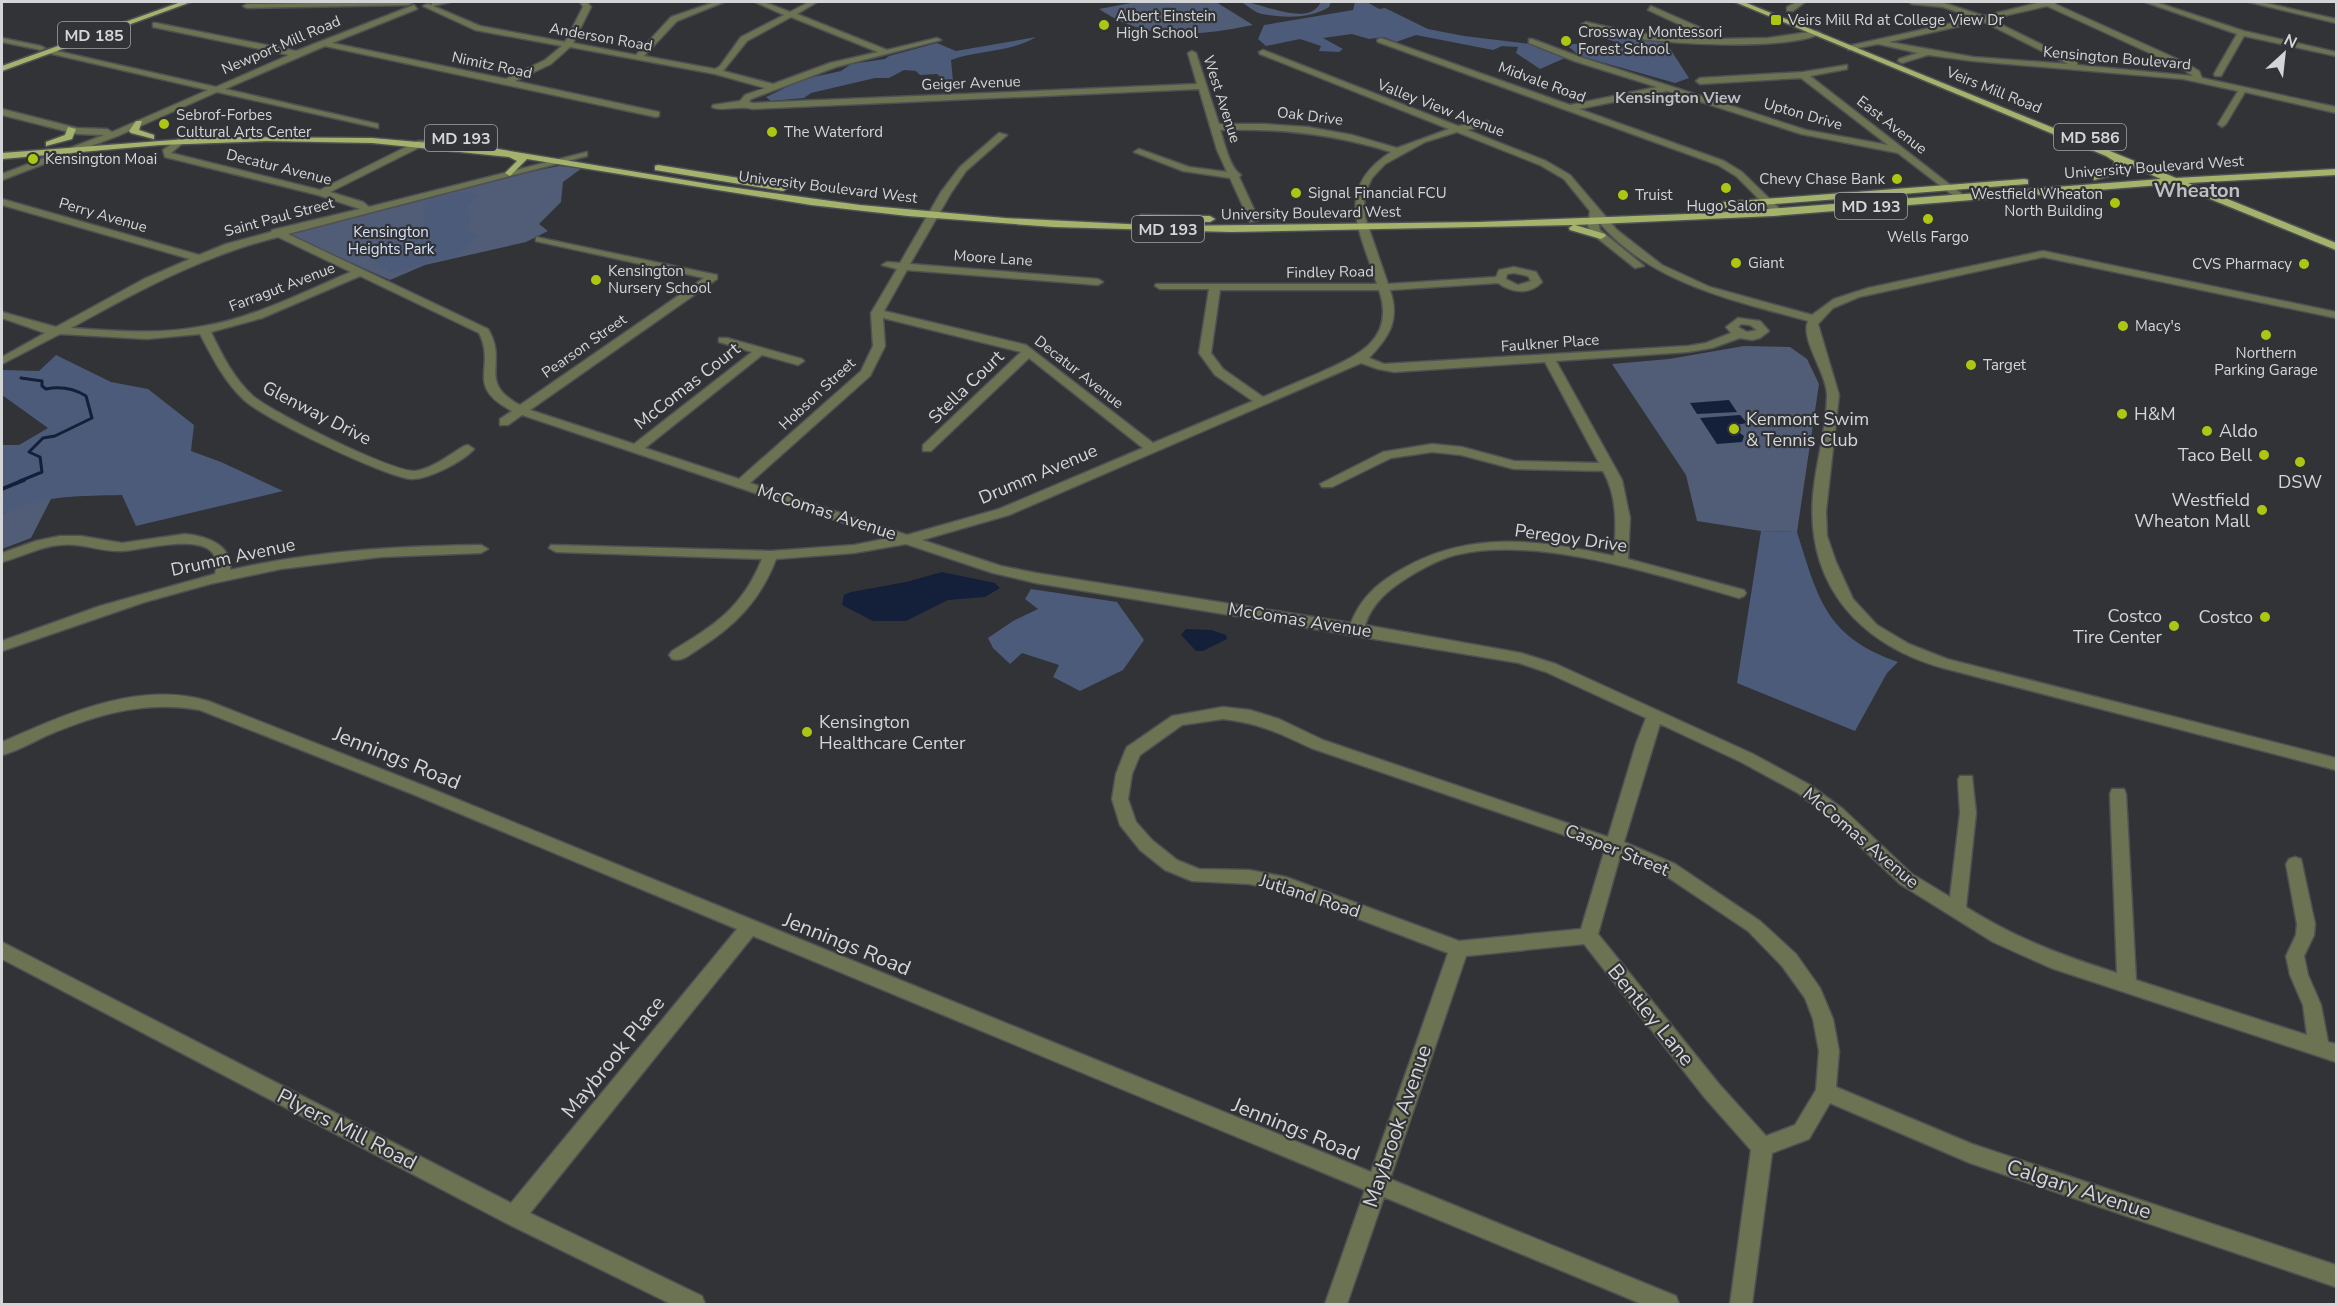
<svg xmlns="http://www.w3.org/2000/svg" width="2338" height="1306" viewBox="0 0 2338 1306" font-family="'Nunito Sans',sans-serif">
	<rect width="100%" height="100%" fill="#313337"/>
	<!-- green -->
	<g fill="#515d76">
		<path d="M1136,2h80l37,23c-56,11 -105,17 -154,-16z"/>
		<path d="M1241,2c19,-1 67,27 80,0h10l-2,5c-19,12 -46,11 -67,7 -7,-1 -15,-9 -21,-12z"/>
		<polygon points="559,166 582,168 563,182 561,202 539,224 548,231 526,242 425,265 390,280 287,234 489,180"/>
		<polygon points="1744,346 1790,347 1807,359 1819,384 1797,532 1761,531 1697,521 1686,475 1612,364 1669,359"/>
		<polygon points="52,497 31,538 2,549 2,514 27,502"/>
	</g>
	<!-- forest -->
	<g fill="#4c5b79">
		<polygon points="1355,2 1367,2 1379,9 1385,8 1428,29 1464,36 1531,44 1565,58 1540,69 1516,53 1518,47 1502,46 1493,50 1416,35 1396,42 1384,37 1369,39 1352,34 1323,38 1343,49 1339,52 1319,51 1321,46 1300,39 1266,46 1258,39 1264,25 1353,10"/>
		<polygon points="1612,35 1665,41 1689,78 1675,83 1580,56 1565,44 1578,44 1608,53 1625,45 1607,39"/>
		<path d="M1036,37c-27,16 -58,13 -85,23l2,21h-8l-8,-7 -17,1 -4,-4 -12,-1 -15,8h-14l-64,15 -7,5 -33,3 -5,-4 38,-18 37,-8 10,-7 34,-5 4,-3 48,-13 19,8z"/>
		<polygon points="461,192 479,195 465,209 471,218 465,229 479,236 456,256 390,272 372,259 379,242 408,242 431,235 424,232 425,202"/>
		<path d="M56,355l55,27 37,7 46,36 -3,26 30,11 62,29 -147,35 -14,-31c-46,1 -78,0 -120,19v-69h17l29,-17 -46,-33v-25l37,1z"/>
		<path d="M1761,531l36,1c21,67 29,105 101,130l-11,11 -32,58 -118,-48z"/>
		<polygon points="1031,589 1117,602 1144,640 1123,670 1080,691 1053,677 1059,665 1022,653 1010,664 993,648 988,638 1013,621 1038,609 1025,599"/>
	</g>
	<!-- water -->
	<g fill="#14203a">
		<polygon points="1729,400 1737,412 1697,414 1690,403"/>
		<polygon points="1740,415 1747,423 1730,426 1744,436 1742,442 1717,444 1700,418"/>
		<polygon points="942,572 995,583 1000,588 985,597 948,600 906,621 873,621 842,605 844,595 851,592 906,582"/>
		<polygon points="1186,629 1211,630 1226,635 1227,639 1203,651 1196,651 1181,635"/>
	</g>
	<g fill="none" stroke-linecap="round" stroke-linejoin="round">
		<!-- stream-far1 -->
		<path stroke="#14203a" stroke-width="3" d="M20,481l22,-9 -2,-15 -11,-5 14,-14 12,-2 37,-18 -6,-22c-13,-8 -25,-10 -40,-7l-4,-3v-5l-21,-3"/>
		<!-- stream -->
		<polyline stroke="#14203a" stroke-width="4" points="2,489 24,480"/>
		<defs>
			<g id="minor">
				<polygon points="366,2 412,3 408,5 247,8 243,6 247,4"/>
				<path d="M432,2h18l-17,4 47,20 85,16 18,-35 -3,-5h7l4,5 -18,36 63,12 35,-38 44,-15h9l-47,19 -33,35 71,13 5,-3 21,-29 43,-22 -29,-13h9l26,10 19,-10h8l-20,12 90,36 50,-12 4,2 -105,27 -85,32 -2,3 4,1 444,-19 -9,-31 4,-2 4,2 23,71h45l44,3 44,8 45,13 52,-19 -189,-75 -1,-2 4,-2 195,76 30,-5v4l-21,5 79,31 24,14 47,55 45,35 48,22 102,28 22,-16 34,-11 175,-37 293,61v6l-293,-61 -184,40 -26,11 -15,16 21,71 -13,116 1,25 9,26 17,37 24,26 32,19 38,15 389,99v12l-393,-102c-84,-24 -137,-83 -130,-173 3,-33 14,-68 14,-100 0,-22 -27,-55 -19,-74 -75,-21 -157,-37 -210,-100l2,9 44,36 -9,2 -44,-35 -3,-7 2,-15 -26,-32 -24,-14 -83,-33 -32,10 -40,22 -13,14 -8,17 1,22 23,67 108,-7 3,-7 15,-3 22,5 6,10c-12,13 -30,11 -44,1l-108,7c10,30 0,46 -21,68l15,6 304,-18 18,-3 25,-10 -5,-6 12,-9 22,3 9,10 -9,7 -8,2 -12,-2 -28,10 -24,4 -132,9 66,119 8,38 -2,41 116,31 2,3 -2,3 -5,2c-78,-22 -199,-62 -279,-44 -17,3 -35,13 -50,22 -21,13 -37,26 -45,49l156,28 35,11 197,90 57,31 33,24 69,65 38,23 10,-84 -2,-33 2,-4h12l4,37 -10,94c51,32 95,48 151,66l-7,-179 2,-5h12l2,5 10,186 171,55 -4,-30 -13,-30 -4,-19 10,-21 1,-11 -11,-60 3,-5 6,-2 6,2 14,65 -1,11 -10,21 4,19 13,30 7,37 8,2v18l-285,-94 -58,-26 -93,-58 -69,-65 -33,-26 -57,-31 -81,-38 -36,118 51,22 85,57 36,33 24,34 13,31 6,32 -3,36 136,57 364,121v22l-366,-124 -140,-60 -21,36 -37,14 -20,151h-22l21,-154 -46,-52 -121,-154 -118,12 -76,223 286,117 3,8h-37l-258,-107 -37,107h-22l40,-114 -612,-254 -223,277 172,83 3,8h-34l-165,-81 -504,-264v-17l509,261 226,-274 -322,-134 -215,-85c-54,-10 -102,4 -152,25 -15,7 -31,16 -46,20v-13c63,-27 135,-62 206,-41l219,86 944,385 77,-219 -163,-62 -36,-7 -57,-3 -27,-11 -25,-20 -20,-25 -8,-26 4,-25 9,-23 2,-4 45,-31 51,-9 27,3 29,9 44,21 285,97 28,-93 10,-26 -100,-46 -27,-9 -483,-80 -43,-10 -87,-29 -52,9 -78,6c-16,42 -41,67 -79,91 -8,5 -15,12 -25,9l-3,-4 3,-4c43,-26 70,-43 90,-92l-206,-7 -7,-4 2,-3 220,6 83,-6 35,-7 -367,-123 -14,10h-8v-6l12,-8c-49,-26 -15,-42 -33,-78l-119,-57 -98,42 -51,14c11,23 23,47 42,64 18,16 141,77 162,75 17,-2 34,-16 49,-25l4,-1 6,4c-10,12 -45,30 -61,30 -24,0 -153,-62 -170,-80 -19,-18 -31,-42 -43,-65l-53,5 -87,-5 -58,30v-7l43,-24 -43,-15v-6l54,15 88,-48 46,-20 -188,-54v-6l197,56 27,-11 45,-12 1,-2 88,-21 -42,-14 -153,-38 -2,-7 16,-11 5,3 -13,11 149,37 98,-49h6v4l-94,47 33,10 6,5 218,-55v4l-299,78 200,95c21,34 -12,53 32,76l184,-127 -164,-36 -4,-1v-4l181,38v4l-187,131 104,34 118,-92 -33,-10v-4h8l75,21 2,2 -6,4 -36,-10 -117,93 94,31 122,-108 12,-25 -2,-33 26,-44 -15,-4 5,-3 13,1 41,-71 19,-25 39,-34 8,2 -41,36 -15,22 -41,71 188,15 5,3 -5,3 -191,-15 -23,41 142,34 127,98 100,-42 -38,-26 -16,-22 10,-64h-49l-5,-3 1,-2h221c-17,-53 -44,-95 14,-132 -57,-18 -112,-24 -171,-22 5,13 9,37 21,45l-2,2 20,43 -9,2 -20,-44 -47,-7 -49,-19 5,-3 50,18 38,5 -10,-22 -18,-61 -446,20c-14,-4 -33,3 -41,-2l1,-2 27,-4 5,-6 20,-7 -50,-14 -145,-27 -19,17 -36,17 144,31v4l-3,1 -331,-71 -100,43 153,35v4l-161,-36 -97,43 -118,45v-6l102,-39 -27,-1 -75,-19v-6l75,19 30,1 5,3 96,-42 -160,-37v-4l168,38 73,-32 -136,-28v-4h3l140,28 118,-46 3,4 -85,34 174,36 39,-19 17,-14 -87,-16 -52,-24 4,-2 5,1zM791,17l87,35 -48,11 -57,21 -50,-13 24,-30zM278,237l73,35c-48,20 -95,45 -147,54 -44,9 -89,5 -133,2 67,-37 131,-72 207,-91zM1514,273l14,3 3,5 -13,4 -12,-6 1,-5zM1220,290h159c17,50 -22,66 -60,83 -19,8 -37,16 -56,24l-40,-28 -12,-16zM883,318l138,34 -98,93v6h8l98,-93 114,90 -144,61 -92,26 -157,-52 120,-107 15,-30zM1741,324l9,1 7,5 -10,2 -9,-5zM1545,362l54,101 -85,-2 -52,-14 -30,-3 -49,8 -63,32 2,3h10l59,-29 41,-6 29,3 53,14 89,2c15,26 13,56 11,85 -72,-16 -143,-26 -210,12 -24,13 -43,29 -53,55l-315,-50 -35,-7 -79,-26 87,-25 352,-152 17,6 16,3zM1223,719c35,4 57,14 88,29l294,101 -24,80 -122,12 -173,-64 -37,-7 -50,-1 -22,-9 -25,-20 -16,-18 -8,-23 4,-25 8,-19 42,-30zM1620,856l43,18 85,57 34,35 23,32 8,21 6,32 -3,39 -21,35 -29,11 -47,-52 -121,-150z"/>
				<polygon points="1797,2 1805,2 1793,11 1787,11 1787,7"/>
				<path d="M1909,2h32l43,14 57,-14h16l-2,2 129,58 15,9 3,7 134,29v6l-91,-21 -19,32 -4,3 -4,-3 20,-33 -55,-12 -210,-18 -45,-6 -26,8 -4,-2 1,-2 19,-6 -40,-9 -30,6v-4l127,-28 -32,-11 -31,-3zM2047,6l131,60 15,10 -116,-11v-3l-87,-43zM1982,21l86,43 -95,-7 -84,-15z"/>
				<polygon points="2145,2 2155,2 2244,31 2336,52 2336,56 2244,36 2221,76 2215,76 2214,74 2237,34"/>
				<polygon points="2249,2 2261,2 2336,19 2336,23"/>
				<path d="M1651,6l66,29v4l51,-1 49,-7 4,2c-31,20 -208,12 -239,-9l4,-2 48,11 77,6 -63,-29z"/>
				<polygon points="2,38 41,46 45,48 41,50 2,42"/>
				<polygon points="1381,38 1570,105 1657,87 1574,61 1529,43 1529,39 1532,39 1580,57 1806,130 1888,145 1801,78 1700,84 1696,81 1700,78 1803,72 1847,65 1847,69 1810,76 1967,198 1959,200 1898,153 1801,134 1667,91 1579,109 1724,161 1742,172 1784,213 1775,215 1736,176 1718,165 1378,42 1377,40"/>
				<path d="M185,534c21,2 48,11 45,36 83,-19 166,-24 251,-25l7,4 -7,4 -100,4 -100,12 -71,15 -65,18 -143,49v-10l98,-35 115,-32c13,-51 -75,-22 -97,-23 -21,0 -38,-9 -59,-6 -20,2 -38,12 -57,17v-9l34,-12 24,-5h21l41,7z"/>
			</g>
			<g id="major">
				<polygon points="181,2 191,2 2,71 2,66"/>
				<polygon points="1735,2 1744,2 2176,178 2336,169 2336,175 2188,183 2336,243 2336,250 2173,184 1773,216 1575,225 1605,234 1606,236 1601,239 1570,230 1569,228 1573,225 1231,232 1054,227 908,216 811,205 527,159 510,176 505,173 517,161 509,157 372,143 266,141 160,145 2,159 2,153 213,137 372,138 498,149 715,185 860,205 1005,218 1167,226 1479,222 1714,213 2161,179 2124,163 2121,173 2094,180 2094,176 2114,169 2114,161 2106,156"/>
				<polygon points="136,121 142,121 139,130 154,135 154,139 131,133 129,131"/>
				<polygon points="68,127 76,129 72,139 46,146 46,142 65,135"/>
				<polygon points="658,165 783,185 788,188 783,191 655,170 655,166"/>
				<polygon points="2025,179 2028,180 2028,184 1699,210 1694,207 1699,204"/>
				<polygon points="1141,215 1210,216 1215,219 1210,222 1137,220 1136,218"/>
			</g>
		</defs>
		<!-- minor casing -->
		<use href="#minor" stroke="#4e5054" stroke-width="3"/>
		<!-- major casing -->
		<use href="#major" stroke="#4e5054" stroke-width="3"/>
		<!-- minor -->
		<use href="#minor" fill="#6b7352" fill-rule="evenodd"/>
		<!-- major -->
		<use href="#major" fill="#a3b36c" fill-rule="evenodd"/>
	</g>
	<!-- markers -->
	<g fill="#acc612" stroke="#313337" stroke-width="2">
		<rect x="1770" y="14" width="12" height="12" rx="3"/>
		<circle cx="1104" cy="25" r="6"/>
		<circle cx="1566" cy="41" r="6"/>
		<circle cx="164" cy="124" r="6"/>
		<circle cx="772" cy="132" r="6"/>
		<circle cx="33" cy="159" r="6"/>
		<circle cx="1897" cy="179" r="6"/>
		<circle cx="1726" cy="188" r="6"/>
		<circle cx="1296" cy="193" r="6"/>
		<circle cx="1623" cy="195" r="6"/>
		<circle cx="2115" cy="203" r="6"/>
		<circle cx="1928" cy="219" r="6"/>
		<circle cx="1736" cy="263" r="6"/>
		<circle cx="2304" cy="264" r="6"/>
		<circle cx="596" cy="280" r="6"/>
		<circle cx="2123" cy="326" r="6"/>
		<circle cx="2266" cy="335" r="6"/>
		<circle cx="1971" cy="365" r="6"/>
		<circle cx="2122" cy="414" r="6"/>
		<circle cx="1734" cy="429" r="6"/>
		<circle cx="2207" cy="431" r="6"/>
		<circle cx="2264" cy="455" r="6"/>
		<circle cx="2300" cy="462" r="6"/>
		<circle cx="2262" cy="510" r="6"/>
		<circle cx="2265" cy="617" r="6"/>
		<circle cx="2174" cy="626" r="6"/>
		<circle cx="807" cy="732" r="6"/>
	</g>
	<g text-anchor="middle" stroke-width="4.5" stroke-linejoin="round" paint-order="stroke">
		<!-- far-poi labels -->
		<g font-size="15" fill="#d4d5d7" stroke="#313337" text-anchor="start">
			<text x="1116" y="21">Albert Einstein<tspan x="1116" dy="17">High School</tspan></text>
			<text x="1788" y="25">Veirs Mill Rd at College View Dr</text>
			<text x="1578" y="37">Crossway Montessori<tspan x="1578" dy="17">Forest School</tspan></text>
			<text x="176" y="120">Sebrof-Forbes<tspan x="176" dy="17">Cultural Arts Center</tspan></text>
			<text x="784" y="137">The Waterford</text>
			<text x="45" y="164">Kensington Moai</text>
			<text x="1885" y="184" text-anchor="end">Chevy Chase Bank</text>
			<text x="1308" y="198">Signal Financial FCU</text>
			<text x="2103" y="199" text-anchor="end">Westfield Wheaton<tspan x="2103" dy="17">North Building</tspan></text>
			<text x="1635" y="200">Truist</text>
			<text x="1726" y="211" text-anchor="middle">Hugo Salon</text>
			<text x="1928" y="242" text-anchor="middle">Wells Fargo</text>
			<text x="1748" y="268">Giant</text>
			<text x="2292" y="269" text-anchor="end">CVS Pharmacy</text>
			<text x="608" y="276">Kensington<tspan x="608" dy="17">Nursery School</tspan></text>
			<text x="2135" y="331">Macy's</text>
			<text x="2266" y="358" text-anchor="middle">Northern<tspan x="2266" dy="17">Parking Garage</tspan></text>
			<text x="1983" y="370">Target</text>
		</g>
		<!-- far-street labels -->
		<g font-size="15" fill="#d4d5d7" stroke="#313337">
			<text transform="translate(601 37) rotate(10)" y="5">Anderson Road</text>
			<text transform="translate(281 45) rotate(-23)" y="5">Newport Mill Road</text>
			<text transform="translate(2117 58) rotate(5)" y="5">Kensington Boulevard</text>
			<text transform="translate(492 65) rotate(12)" y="5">Nimitz Road</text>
			<text transform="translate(1542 82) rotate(20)" y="5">Midvale Road</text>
			<text transform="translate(971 83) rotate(-2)" y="5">Geiger Avenue</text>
			<text transform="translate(1994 90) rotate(22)" y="5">Veirs Mill Road</text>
			<text transform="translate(1222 99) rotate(72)" y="5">West Avenue</text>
			<text transform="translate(1441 108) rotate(21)" y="5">Valley View Avenue</text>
			<text transform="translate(1803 114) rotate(16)" y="5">Upton Drive</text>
			<text transform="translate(1310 116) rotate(7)" y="5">Oak Drive</text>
			<text transform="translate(1892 125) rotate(38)" y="5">East Avenue</text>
			<text transform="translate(279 167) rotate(14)" y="5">Decatur Avenue</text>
			<text transform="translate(2154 167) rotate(-4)" y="5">University Boulevard West</text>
			<text transform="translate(828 187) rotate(7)" y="5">University Boulevard West</text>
			<text transform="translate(1311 213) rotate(-1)" y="5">University Boulevard West</text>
			<text transform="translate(103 215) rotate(16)" y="5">Perry Avenue</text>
			<text transform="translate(279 217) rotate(-15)" y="5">Saint Paul Street</text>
			<text transform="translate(993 258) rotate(4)" y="5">Moore Lane</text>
			<text transform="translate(1330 272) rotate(-1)" y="5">Findley Road</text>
			<text transform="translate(282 287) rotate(-21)" y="5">Farragut Avenue</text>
			<text transform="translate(1550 343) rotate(-4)" y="5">Faulkner Place</text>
			<text transform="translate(584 346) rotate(-35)" y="5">Pearson Street</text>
			<text transform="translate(1079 372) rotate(38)" y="5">Decatur Avenue</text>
			<text transform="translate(817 394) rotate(-43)" y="5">Hobson Street</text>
		</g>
		<!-- far-park labels -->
		<g font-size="15" fill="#d4e0f6" stroke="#313337">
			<text x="391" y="237">Kensington<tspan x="391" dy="17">Heights Park</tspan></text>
		</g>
		<!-- shield labels -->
		<g fill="#313337" stroke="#a3a4a7" stroke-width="1.5">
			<rect x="58" y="22" width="72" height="26" rx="4.5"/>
			<rect x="2054" y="124" width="72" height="26" rx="4.5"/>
			<rect x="425" y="125" width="72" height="26" rx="4.5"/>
			<rect x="1835" y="193" width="72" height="26" rx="4.5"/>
			<rect x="1132" y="216" width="72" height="26" rx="4.5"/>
		</g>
		<g font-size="16" font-weight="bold" fill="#d4d5d7">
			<text x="94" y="41">MD 185</text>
			<text x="2090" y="143">MD 586</text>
			<text x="461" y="144">MD 193</text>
			<text x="1871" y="212">MD 193</text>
			<text x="1168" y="235">MD 193</text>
		</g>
		<!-- far-neighbourhood labels -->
		<g font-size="16" font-weight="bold" fill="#bdbfc4" stroke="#313337">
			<text x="1678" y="103">Kensington View</text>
		</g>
		<!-- street labels -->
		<g font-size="18" fill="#d4d5d7" stroke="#313337">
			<text transform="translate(687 386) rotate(-38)" y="6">McComas Court</text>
			<text transform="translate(966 387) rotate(-44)" y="6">Stella Court</text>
			<text transform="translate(317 413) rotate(27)" y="6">Glenway Drive</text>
			<text transform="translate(1038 474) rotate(-23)" y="6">Drumm Avenue</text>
			<text transform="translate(827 512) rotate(18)" y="6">McComas Avenue</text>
			<text transform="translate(1571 538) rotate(8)" y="6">Peregoy Drive</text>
			<text transform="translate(233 557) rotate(-12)" y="6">Drumm Avenue</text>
			<text transform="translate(1300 620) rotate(9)" y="6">McComas Avenue</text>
			<text transform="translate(1861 838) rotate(40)" y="6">McComas Avenue</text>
			<text transform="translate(1617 850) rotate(22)" y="6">Casper Street</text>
			<text transform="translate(1310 896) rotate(18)" y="6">Jutland Road</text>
		</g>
		<!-- poi labels -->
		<g font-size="18" fill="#d4d5d7" stroke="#313337" text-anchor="start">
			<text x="2134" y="420">H&amp;M</text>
			<text x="1746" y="425">Kenmont Swim<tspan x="1746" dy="21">&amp; Tennis Club</tspan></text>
			<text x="2219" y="437">Aldo</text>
			<text x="2252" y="461" text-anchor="end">Taco Bell</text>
			<text x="2300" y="488" text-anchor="middle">DSW</text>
			<text x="2250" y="506" text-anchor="end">Westfield<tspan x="2250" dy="21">Wheaton Mall</tspan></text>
			<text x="2162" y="622" text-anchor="end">Costco<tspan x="2162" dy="21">Tire Center</tspan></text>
			<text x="2253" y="623" text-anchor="end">Costco</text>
			<text x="819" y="728">Kensington<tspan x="819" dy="21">Healthcare Center</tspan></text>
		</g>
		<!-- far-district labels -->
		<g font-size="20" font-weight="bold" fill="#bdbfc4" stroke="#313337">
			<text x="2197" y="197">Wheaton</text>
		</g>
		<!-- near-street labels -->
		<g font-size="21" fill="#d4d5d7" stroke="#313337">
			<text transform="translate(397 758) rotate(22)" y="7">Jennings Road</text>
			<text transform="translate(847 944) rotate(22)" y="7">Jennings Road</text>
			<text transform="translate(1651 1015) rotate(51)" y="7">Bentley Lane</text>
			<text transform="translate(613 1057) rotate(-51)" y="7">Maybrook Place</text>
			<text transform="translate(1397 1126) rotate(-71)" y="7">Maybrook Avenue</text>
			<text transform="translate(347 1129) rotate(27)" y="7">Plyers Mill Road</text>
			<text transform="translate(1296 1129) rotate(22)" y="7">Jennings Road</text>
			<text transform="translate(2079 1189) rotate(18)" y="7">Calgary Avenue</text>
		</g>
	</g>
	<!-- border -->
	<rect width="2338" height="1306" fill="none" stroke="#d4d5d7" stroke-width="6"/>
	<!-- north arrow -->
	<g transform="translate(2284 54) rotate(27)" stroke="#313337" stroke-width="4.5" paint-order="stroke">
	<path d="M0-4.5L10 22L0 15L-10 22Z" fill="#d4d5d7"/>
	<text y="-9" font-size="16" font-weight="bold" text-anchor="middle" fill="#d4d5d7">N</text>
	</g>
</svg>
